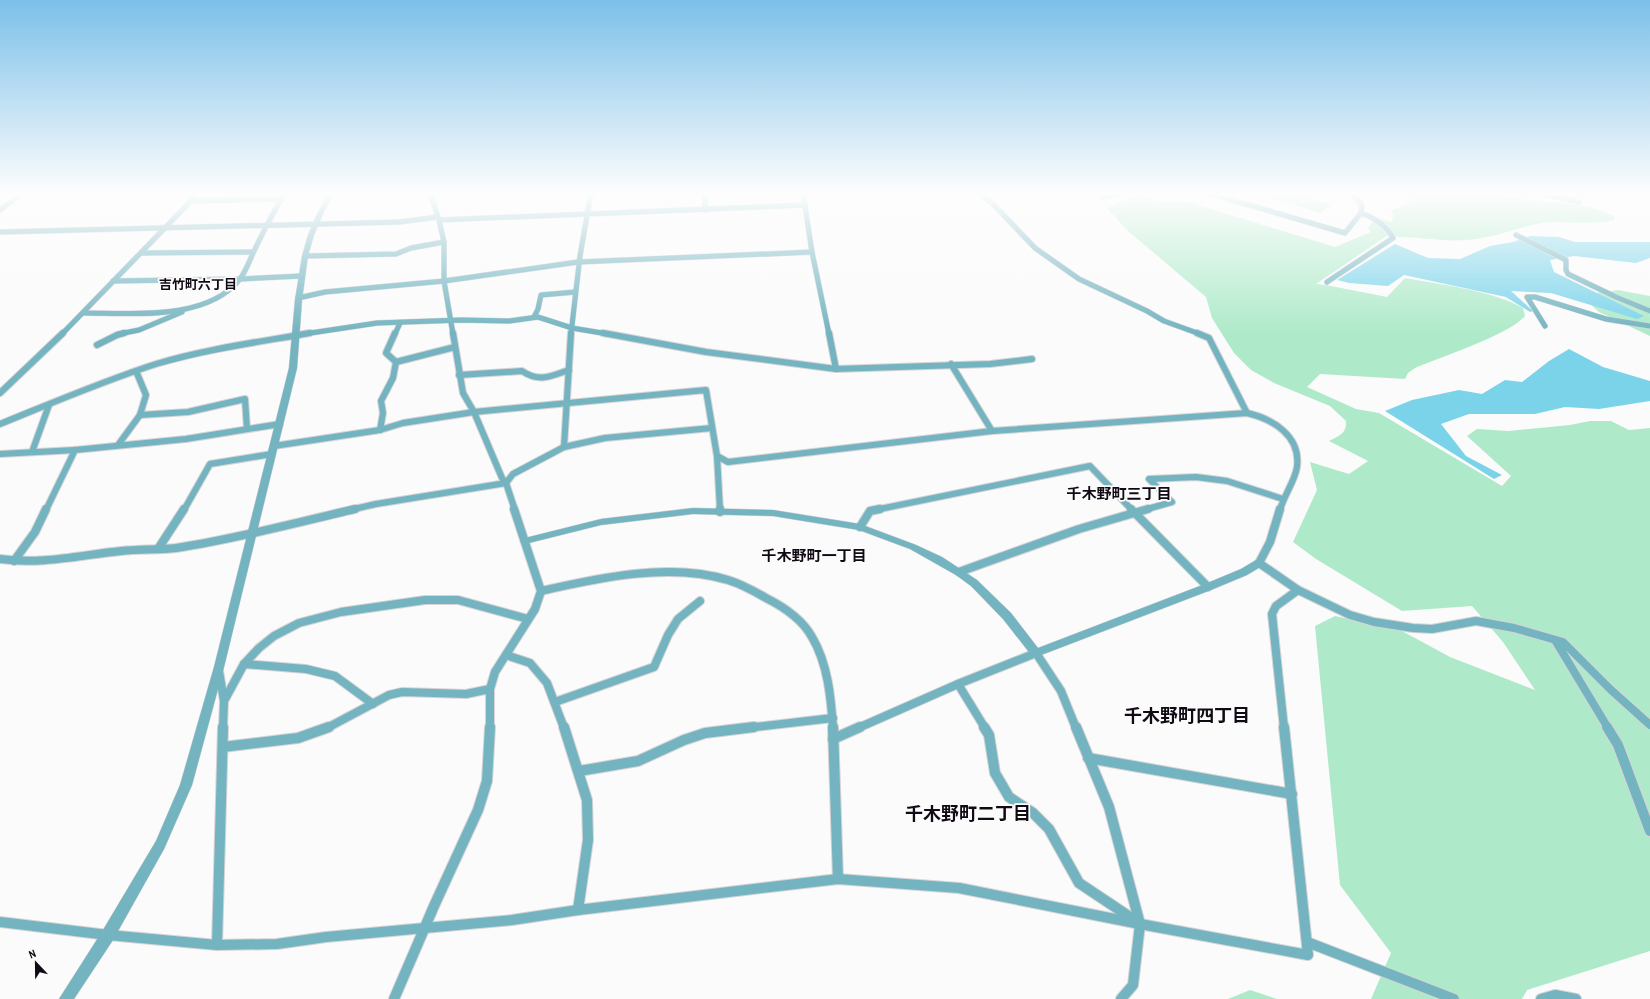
<svg xmlns="http://www.w3.org/2000/svg" width="1650" height="999" viewBox="0 0 1650 999" font-family="'Archivo Narrow','Noto Sans JP',sans-serif">
	<rect width="100%" height="100%" fill="#fbfbfb"/>
	<!-- green -->
	<g fill="#aeeac9">
		<polygon points="1256,193 1299,193 1332,205 1320,213"/>
		<path d="M1361,193h121c24,4 48,7 72,9 21,3 41,4 60,14l1,3c-8,6 -50,3 -63,3 -30,2 -57,17 -87,18 -21,2 -44,-3 -67,-3l-10,-2 -72,49 10,1 61,12 18,-19c37,7 86,12 118,30l2,8c-16,19 -85,41 -110,52l-7,5 -3,6 -85,-5 -13,13 49,22 23,4 123,73 9,-10 -44,-40 10,-7 31,2 62,-6 20,-4h21l18,9 21,-2v523l-123,39 -5,9h-151l20,-46 -51,-68 -25,-259 20,-10 67,15 48,26 85,33 -32,-48 -31,-36 -70,5 -86,-52 -23,-17 24,-52 -7,-28 39,12 19,-13 -39,-20c10,-5 18,-7 17,-20l-16,-15 -56,-23 -23,-13 -17,-17 -22,-35 -6,-21 -79,-67 -20,-22 32,-13 18,6h28l150,46 36,-15 -3,-4 8,-11 16,5 1,-7 -2,-5 15,-5 11,-10h-56z"/>
		<polygon points="1618,290 1650,296 1650,336 1599,312 1589,303 1589,294"/>
		<polygon points="1250,990 1277,999 1228,999"/>
	</g>
	<!-- water -->
	<g fill="#7bd3ea">
		<polygon points="1530,236 1559,237 1575,242 1650,242 1650,258 1636,263 1574,256 1550,260 1554,272 1644,316 1637,319 1551,293 1511,291 1533,311 1530,312 1506,297 1404,275 1388,286 1349,283 1337,280 1395,244 1428,258 1460,259 1490,246 1513,242"/>
		<polygon points="1569,349 1603,367 1650,381 1650,401 1599,409 1565,407 1535,414 1469,414 1441,424 1466,456 1502,475 1494,479 1385,411 1412,400 1459,390 1482,394 1505,380 1522,382 1549,361"/>
	</g>
	<g fill="none" stroke-linecap="round" stroke-linejoin="round">
		<defs>
			<g id="minor-far3">
				<polyline points="430,193 439,220 444,242 444,281 453,334"/>
				<polyline points="705,193 705,210"/>
				<polyline points="803,193 812,252 829,334"/>
				<polyline points="979,193 993,204 1035,248 1079,279 1147,311 1164,321 1200,334"/>
				<polyline points="1208,193 1345,233 1361,213 1362,205 1351,193"/>
				<polyline points="1540,193 1579,202"/>
				<polyline points="1101,197 1123,193"/>
				<polyline points="191,201 281,199"/>
				<polyline points="0,210 22,193"/>
				<polyline points="439,220 805,205"/>
				<polyline points="0,232 399,222 438,217"/>
				<polyline points="1516,235 1566,260 1566,270 1568,274 1616,297 1650,311"/>
				<polyline points="141,253 252,252"/>
				<polyline points="305,256 396,254 411,248 444,242"/>
				<polyline points="113,281 240,279 301,276"/>
				<path d="M1327,282l66,-44c-7,-13 -18,-20 -32,-25"/>
				<polyline points="298,298 325,292 444,281 578,262 812,252"/>
				<path d="M84,313c48,0 123,8 156,-34 6,-8 10,-20 15,-30 9,-19 19,-38 30,-56"/>
				<polyline points="534,317 538,309 541,295 575,292"/>
				<polyline points="1545,326 1527,297 1535,297 1606,319 1650,326"/>
				<polyline points="62,334 191,201 196,193"/>
				<polyline points="119,334 139,330 182,312"/>
				<polyline points="304,334 377,323 461,320 509,321 538,317 572,328 608,334"/>
				<polyline points="395,334 400,323"/>
				<polyline points="571,334 580,256 591,193"/>
			</g>
			<g id="minor-far2">
				<polyline points="453,333 463,393 474,412 502,478 506,483 515,510"/>
				<polyline points="603,333 706,352 836,369 990,364 1032,359"/>
				<polyline points="829,333 836,369"/>
				<polyline points="1197,333 1209,338 1247,413"/>
				<polyline points="97,345 117,335 124,333"/>
				<polyline points="396,362 455,347"/>
				<polyline points="951,364 992,431"/>
				<path d="M459,375l63,-4c18,12 29,5 47,-1"/>
				<polyline points="0,393 63,333"/>
				<polyline points="140,415 188,412 245,399 247,429"/>
				<path d="M0,424c52,-21 103,-43 156,-60 50,-15 103,-22 154,-31"/>
				<polyline points="380,430 383,413 381,401 393,378 396,362 386,353 395,333"/>
				<polyline points="118,445 140,415 146,395 136,371"/>
				<path d="M274,446l106,-16 23,-7 71,-11 232,-22 11,66 11,6 264,-31 255,-18c26,6 54,23 50,54 -2,14 -13,28 -17,43"/>
				<polyline points="564,447 571,333"/>
				<polyline points="32,452 49,405"/>
				<polyline points="0,454 75,450 186,439 280,424"/>
				<polyline points="717,456 720,510"/>
				<polyline points="46,510 75,450"/>
				<polyline points="184,510 210,464 272,454"/>
				<polyline points="350,510 376,504 506,483 513,474 564,447 605,438 712,428"/>
				<polyline points="875,510 1090,466 1132,510"/>
				<polyline points="1144,510 1172,502 1149,479 1196,477 1227,481 1283,499"/>
			</g>
			<g id="minor-far1">
				<polyline points="720,509 720,512"/>
				<polyline points="1131,509 1208,587"/>
				<polyline points="1280,509 1270,542 1259,563 1298,590 1350,615 1374,622 1413,628 1432,629 1476,621 1514,628 1563,642 1610,689 1650,725"/>
				<polyline points="860,527 870,511 880,509"/>
				<polyline points="158,549 184,509"/>
				<path d="M0,559c40,6 81,-4 121,-8 18,-2 37,-1 55,-3 60,-9 119,-25 179,-39"/>
				<polyline points="14,561 35,532 46,509"/>
				<polyline points="959,572 1079,529 1148,509"/>
				<path d="M541,591c57,-13 129,-29 187,-11 13,4 26,11 38,18 18,9 36,21 46,39 16,27 19,61 21,91"/>
				<polyline points="1555,640 1608,728"/>
				<polyline points="506,655 530,663 547,683 564,728"/>
				<polyline points="244,664 306,669 335,676 373,704"/>
				<polyline points="219,671 224,701 223,728"/>
				<polyline points="958,684 985,728"/>
				<polyline points="224,701 244,664 259,648 274,636 299,623 341,612 425,600 458,600 528,619"/>
				<polyline points="555,702 654,667 668,635 678,619 700,601"/>
				<polyline points="327,728 389,695 402,692 466,694 490,689"/>
				<polyline points="490,728 490,689 495,672 535,609 541,591 514,509"/>
				<polyline points="746,728 833,718"/>
				<polyline points="858,728 958,684 1036,653 1061,691 1076,728"/>
				<polyline points="1284,728 1272,614 1276,606 1298,590"/>
			</g>
			<g id="minor">
				<polyline points="564,727 587,800 588,840 578,910"/>
				<polyline points="833,727 838,879"/>
				<polyline points="984,727 989,735 995,773 1009,797 1033,813 1049,829 1079,883 1136,921"/>
				<polyline points="1076,727 1109,807 1140,924 1133,985 1121,999"/>
				<polyline points="1607,727 1618,745 1650,831"/>
				<polyline points="833,739 860,727"/>
				<polyline points="223,747 298,738 329,727"/>
				<polyline points="1088,758 1292,794"/>
				<polyline points="579,771 638,761 684,740 705,733 754,727"/>
				<polyline points="0,922 108,935 217,945 277,944 326,937 512,920 578,910 838,879 959,888 1140,924 1308,955 1284,727"/>
				<polyline points="1307,942 1454,999"/>
				<polyline points="217,945 223,727"/>
				<polyline points="394,999 434,906 478,810 487,781 490,727"/>
				<polyline points="1541,999 1555,995 1576,999"/>
			</g>
			<g id="tertiary">
				<polygon points="328,193 334,193 323,214 314,235 308,256 302,300 297,368 224,667 192,785 164,849 113,940 74,999 59,999 103,930 156,841 180,785 214,667 289,368 295,300 302,256 308,235 317,214"/>
				<polygon points="693,508 773,510 860,524 916,545 942,557 977,580 1011,613 1038,648 1205,584 1241,569 1256,560 1262,560 1264,563 1262,566 1247,575 1211,590 1036,657 1032,656 1003,619 971,586 956,575 910,549 859,530 773,516 693,514 601,525 525,544 522,543 520,541 522,539 525,538 601,519"/>
			</g>
		</defs>
		<!-- minor-far3 casing -->
		<use href="#minor-far3" stroke="#d6d4d6" stroke-width="6"/>
		<!-- minor-far2 casing -->
		<use href="#minor-far2" stroke="#d6d4d6" stroke-width="8"/>
		<!-- minor-far1 casing -->
		<use href="#minor-far1" stroke="#d6d4d6" stroke-width="10"/>
		<!-- minor casing -->
		<use href="#minor" stroke="#d6d4d6" stroke-width="12"/>
		<!-- tertiary casing -->
		<use href="#tertiary" stroke="#d6d4d6" stroke-width="1"/>
		<!-- minor-far3 -->
		<use href="#minor-far3" stroke="#73b4c0" stroke-width="5"/>
		<!-- minor-far2 -->
		<use href="#minor-far2" stroke="#73b4c0" stroke-width="6"/>
		<!-- minor-far1 -->
		<use href="#minor-far1" stroke="#73b4c0" stroke-width="8"/>
		<!-- minor -->
		<use href="#minor" stroke="#73b4c0" stroke-width="10"/>
		<!-- tertiary -->
		<use href="#tertiary" fill="#73b4c0" fill-rule="evenodd"/>
	</g>
	<!-- sky -->
	<linearGradient id="sky" x2="0" y2="1"><stop stop-color="#7cc0e9"/><stop offset="0.58" stop-color="#fdfdfd"/><stop offset="1" stop-color="#fdfdfd" stop-opacity="0"/></linearGradient>
	<rect width="1650" height="333" fill="url(#sky)"/>
	<g text-anchor="middle" stroke-width="3.5" stroke-linejoin="round" paint-order="stroke">
		<!-- far-neighbourhood labels -->
		<g font-size="13" font-weight="bold" fill="#110a14" stroke="#fbfbfb">
			<text x="198" y="289">吉竹町六丁目</text>
		</g>
		<!-- neighbourhood labels -->
		<g font-size="15" font-weight="bold" fill="#110a14" stroke="#fbfbfb">
			<text x="1119" y="499">千木野町三丁目</text>
			<text x="814" y="561">千木野町一丁目</text>
		</g>
		<!-- near-neighbourhood labels -->
		<g font-size="18" font-weight="bold" fill="#110a14" stroke="#fbfbfb">
			<text x="1187" y="722">千木野町四丁目</text>
			<text x="968" y="820">千木野町二丁目</text>
		</g>
	</g>
	<!-- north arrow -->
	<g transform="translate(36 963) rotate(338)" stroke="#fbfbfb" stroke-width="3" paint-order="stroke">
	<path d="M0-3L7 15L0 10L-7 15Z" fill="#110a14"/>
	<text y="-6" font-size="11" font-weight="bold" text-anchor="middle" fill="#110a14">N</text>
	</g>
</svg>
